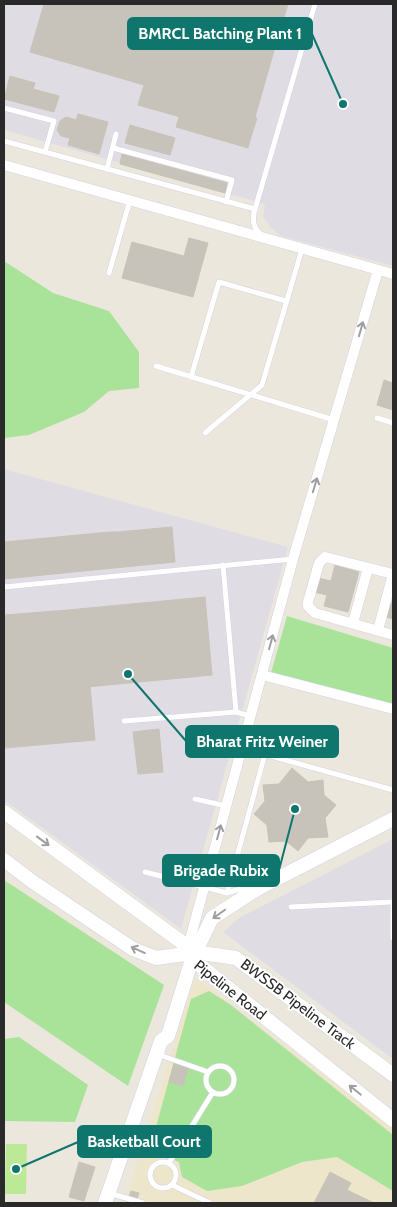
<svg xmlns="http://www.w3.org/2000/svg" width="397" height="1207" viewBox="0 0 397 1207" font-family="Cabin,sans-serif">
	<rect width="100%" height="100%" fill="#ece7dc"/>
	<!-- industrial -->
	<g fill="#e0dce4">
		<polygon points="4,4 393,4 393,266 281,236 271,228 263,216 265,204 4,130"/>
		<polygon points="4,469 288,547 181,929 4,800"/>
		<polygon points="393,839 393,1059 223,932 239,918"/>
	</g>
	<!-- education -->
	<polygon fill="#ede6cb" points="195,977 393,1128 393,1203 125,1203"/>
	<!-- green -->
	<g fill="#a9e299">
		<polygon points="4,261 53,293 109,311 139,352 139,388 109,391 84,412 29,435 4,438"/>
		<polygon points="287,616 393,648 393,706 271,673"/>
		<polygon points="4,880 164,985 128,1086 4,1002"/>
		<polygon points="209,991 231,1005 393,1135 393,1191 337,1157 302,1162 242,1186 207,1191 182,1177 179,1162 150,1149 191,999"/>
		<polygon points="19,1037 88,1085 75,1122 4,1121 4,1039"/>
	</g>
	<!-- pitch -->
	<polygon fill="#bbe995" points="6,1144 27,1144 26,1194 5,1194"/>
	<!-- building -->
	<g fill="#c7c3bb" stroke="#c7c3b6">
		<polygon points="44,4 96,4 273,54 255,117 30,52"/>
		<polygon points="96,4 288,4 273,54"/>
		<polygon points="10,76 35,83 33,89 59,96 54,112 4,99"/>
		<polygon points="144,85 257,118 251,137 138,105"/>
		<polygon points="78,114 108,122 99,154 68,145 70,138 61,136 57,130 60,121 66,117 76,120"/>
		<polygon points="179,117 251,137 248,148 176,127"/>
		<polygon points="130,125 175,138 170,155 125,143"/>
		<polygon points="122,154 227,183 225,193 120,164"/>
		<polygon points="189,238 208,243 193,297 122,278 132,242 184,256"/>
		<polygon points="384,380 393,383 393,410 377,405"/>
		<polygon points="172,527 173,539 119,544 118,532"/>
		<polygon points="110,532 118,532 119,544 173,539 175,562 63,573 61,549 111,545"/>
		<polygon points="110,532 111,545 48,550 47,538"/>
		<polygon points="47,538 48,550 4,555 4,542"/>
		<polygon points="61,549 63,573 4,579 4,555"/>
		<polygon points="335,565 359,572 348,612 324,606 327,595 314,592 318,578 331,581"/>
		<polygon points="205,597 212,675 76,688 68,610"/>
		<polygon points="386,603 393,603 393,619 382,616"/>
		<polygon points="68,610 76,688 5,694 4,615"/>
		<polygon points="90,686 95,740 4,748 4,694"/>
		<polygon points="159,729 163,772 138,774 133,732"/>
		<polygon points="292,768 308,782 323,780 324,795 336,805 325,818 328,837 308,838 298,851 286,841 269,842 267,825 254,814 265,801 263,785 279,784"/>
		<polygon points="175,1061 189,1065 183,1086 169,1082"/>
		<polygon points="79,1162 95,1167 84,1201 69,1197"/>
		<polygon points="330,1172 351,1183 347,1190 374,1203 314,1203"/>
		<polygon points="131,1191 139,1193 137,1199 129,1197"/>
	</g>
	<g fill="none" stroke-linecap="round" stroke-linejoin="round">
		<defs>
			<g id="lane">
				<polyline points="4,108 54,121 45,152"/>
				<path d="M4,141l251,68c-3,10 -2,20 7,26"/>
				<polyline points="113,148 232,180 226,202"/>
				<polyline points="107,169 116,134"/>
				<polyline points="255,209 315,4"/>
				<polyline points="109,273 130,200"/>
				<polyline points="156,366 334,420"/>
				<polyline points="191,377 219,282 286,301"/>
				<polyline points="377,418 393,423"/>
				<polyline points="205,433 262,385 302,249"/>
				<polyline points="223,565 236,712"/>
				<polyline points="4,587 293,559"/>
				<polyline points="124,721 236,712 250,716"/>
				<polyline points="242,748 393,790"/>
				<polyline points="195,799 226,806"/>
				<polyline points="145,872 227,893 265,754"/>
				<polyline points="227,893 250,886"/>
				<polyline points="393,902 393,938"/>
				<polyline points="291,907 392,902"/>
				<polyline points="157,1054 208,1072"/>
				<circle cx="220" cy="1080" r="14"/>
				<circle cx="163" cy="1175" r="13"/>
				<polyline points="169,1163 213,1092"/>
				<polyline points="172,1185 210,1203"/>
				<polyline points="109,1193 143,1203"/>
			</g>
			<g id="street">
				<polyline points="4,165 393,274"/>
				<polyline points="393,574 325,557 319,563 308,602 308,606 315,613 393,635"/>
				<polyline points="353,623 368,568"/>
				<polyline points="378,630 393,574"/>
				<polyline points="262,675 393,709"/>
				<polyline points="188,947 293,559 378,270"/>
			</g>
			<g id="secondary">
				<polyline points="4,812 195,952 236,958 393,1075"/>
				<polyline points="4,860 33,882 133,949 156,958 185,954 197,963 393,1120"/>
				<polyline points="105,1203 161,1041 168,1036 192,959 212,918 257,889 393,819"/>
			</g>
		</defs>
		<!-- lane casing -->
		<use href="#lane" stroke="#d1d2e2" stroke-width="6"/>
		<!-- street casing -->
		<use href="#street" stroke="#d1d2e2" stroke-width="11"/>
		<!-- secondary casing -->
		<use href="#secondary" stroke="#d1d2e2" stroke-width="15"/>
		<!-- lane -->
		<use href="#lane" stroke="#fff" stroke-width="5"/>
		<!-- street -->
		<use href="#street" stroke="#fff" stroke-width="10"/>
		<!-- secondary -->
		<use href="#secondary" stroke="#fff" stroke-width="14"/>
	</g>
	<!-- one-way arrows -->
	<defs><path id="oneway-shaft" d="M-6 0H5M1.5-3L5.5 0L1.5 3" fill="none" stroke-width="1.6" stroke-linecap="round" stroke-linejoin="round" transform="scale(1.25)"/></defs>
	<g stroke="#9f9f9f">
		<use href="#oneway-shaft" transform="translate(361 329) rotate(-74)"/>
		<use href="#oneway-shaft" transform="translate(315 485) rotate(-73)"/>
		<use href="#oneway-shaft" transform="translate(271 642) rotate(-75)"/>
		<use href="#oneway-shaft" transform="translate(219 832) rotate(-75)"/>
		<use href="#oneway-shaft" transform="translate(43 841) rotate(36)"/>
		<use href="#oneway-shaft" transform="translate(219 914) rotate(145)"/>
		<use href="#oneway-shaft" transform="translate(138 950) rotate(-156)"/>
		<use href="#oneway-shaft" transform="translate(355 1090) rotate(-141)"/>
	</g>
	<g text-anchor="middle" stroke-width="4" stroke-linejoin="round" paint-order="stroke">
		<!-- street labels -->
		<g font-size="15" fill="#2a2a2a" stroke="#fff">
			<text transform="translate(230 990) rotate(38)" y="5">Pipeline Road</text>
			<text transform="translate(298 1004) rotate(37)" y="5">BWSSB Pipeline Track</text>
		</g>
	</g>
	<!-- callouts -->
	<path fill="none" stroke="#0f766e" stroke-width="2" d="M343 104L312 34M128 674L186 741M295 809L279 870M16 1169L78 1142"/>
	<g fill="#0f766e" stroke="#fff" stroke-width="2">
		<circle cx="343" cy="104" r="5"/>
		<circle cx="128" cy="674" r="5"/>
		<circle cx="295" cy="809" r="5"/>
		<circle cx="16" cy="1169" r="5"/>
	</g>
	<g fill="#0f766e" stroke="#0f766e" stroke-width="2">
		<rect x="128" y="18" width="184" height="31" rx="5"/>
		<rect x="186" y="726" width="152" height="31" rx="5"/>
		<rect x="163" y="855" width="116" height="31" rx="5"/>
		<rect x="78" y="1126" width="133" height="31" rx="5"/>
	</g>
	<g font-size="16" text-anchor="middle" font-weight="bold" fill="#fff">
		<text x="220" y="39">BMRCL Batching Plant 1</text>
		<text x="262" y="747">Bharat Fritz Weiner</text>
		<text x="221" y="876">Brigade Rubix</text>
		<text x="144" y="1147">Basketball Court</text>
	</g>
	<!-- border -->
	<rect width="397" height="1207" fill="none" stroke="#2a2a2a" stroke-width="10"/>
</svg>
